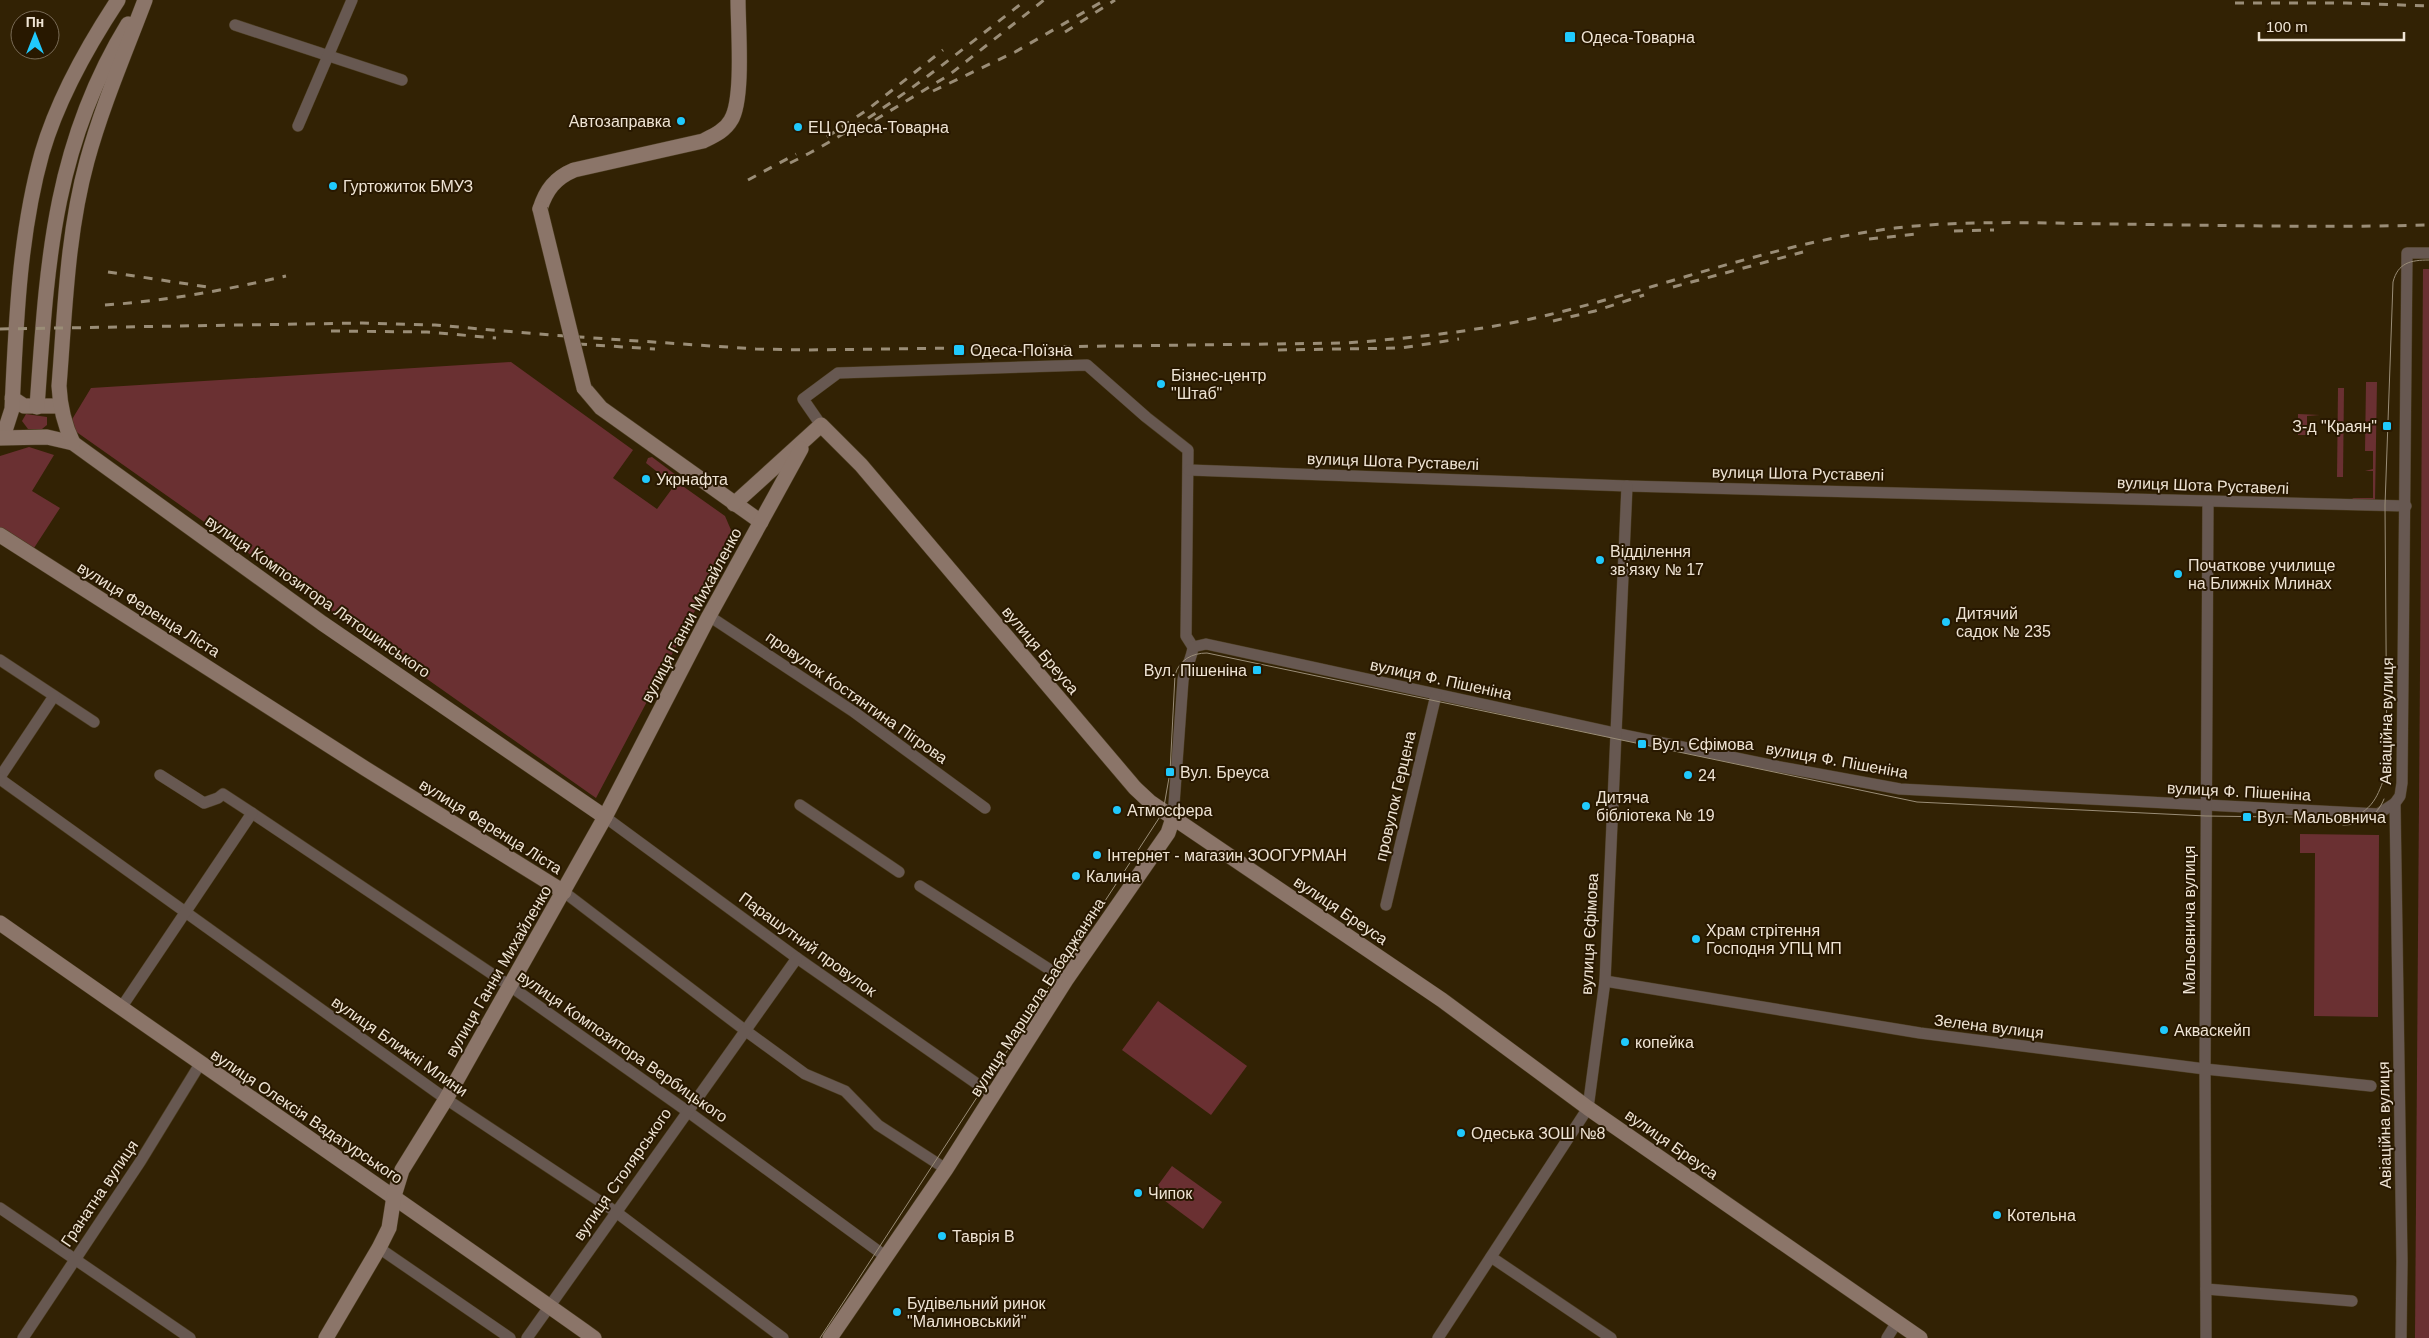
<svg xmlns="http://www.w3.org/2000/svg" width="2429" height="1338" viewBox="0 0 2429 1338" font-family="Arial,sans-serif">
	<rect width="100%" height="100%" fill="#322204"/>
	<!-- green -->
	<g fill="#6a3032">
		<polygon points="2423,269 2429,269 2429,1338 2415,1338"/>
		<polygon points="511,362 633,450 613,478 657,509 677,482 725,516 734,537 596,798 68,426 91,388"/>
		<polygon points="2366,382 2377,382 2375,501 2355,500 2352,498 2373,498 2373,471 2365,471 2373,469 2373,451 2365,451"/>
		<polygon points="2338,388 2344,388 2343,477 2337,477"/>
		<polygon points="26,414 47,417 47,425 42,429 28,429 22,421"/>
		<polygon points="2298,414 2320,415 2307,416 2307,435 2298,435"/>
		<polygon points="29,447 54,455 32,491 60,508 34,548 0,528 0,456"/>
		<polygon points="652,457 676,475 665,478 646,463 648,458"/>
		<polygon points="2300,834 2379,835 2378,1017 2314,1016 2315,853 2300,853"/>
		<polygon points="1158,1001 1247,1066 1211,1115 1122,1050"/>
		<polygon points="1172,1166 1222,1202 1203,1229 1153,1192"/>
	</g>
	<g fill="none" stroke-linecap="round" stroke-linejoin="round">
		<defs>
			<g id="street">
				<polyline points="235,25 402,80"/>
				<polyline points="298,126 352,0"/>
				<path d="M821,425l-18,-26 35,-26 249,-8 59,52 42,33 -2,186 7,11c-1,12 -8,21 -10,33l-10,138"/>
				<polyline points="1189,470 1627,486 2406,506"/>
				<polyline points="709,616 854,712 985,808"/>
				<polyline points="1193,647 1206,644 1615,733 1770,765 1900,789 2378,814 2395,803"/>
				<polyline points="0,660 94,722"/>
				<polyline points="160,775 204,803 218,798 223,794 252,813 510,986 687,1111 885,1256"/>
				<polyline points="0,777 54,696"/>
				<polyline points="0,779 446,1099 616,1212 783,1338"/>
				<polyline points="800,805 899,872"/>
				<polyline points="605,817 797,958 993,1095"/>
				<polyline points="920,886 1066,980"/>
				<polyline points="564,892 746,1031 805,1074 845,1091 878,1125 946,1169"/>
				<polyline points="1386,905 1436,695"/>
				<polyline points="1605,981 1920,1033 2205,1069 2371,1086"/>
				<polyline points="121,1008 252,813"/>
				<polyline points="0,1208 190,1338"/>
				<polyline points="379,1248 510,1338"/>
				<polyline points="1491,1257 1611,1338"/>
				<polyline points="2206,1289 2352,1301"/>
				<polyline points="23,1338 140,1162 200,1064"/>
				<polyline points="527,1338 797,958"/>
				<polyline points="1438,1338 1588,1108 1605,981 1627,486"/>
				<polyline points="1887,1338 1897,1322"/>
				<polyline points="2206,1338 2205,1069 2208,502"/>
				<polyline points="2401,1338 2402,1261 2395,803 2400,796 2402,783 2407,253 2429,253"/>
			</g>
			<g id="secondary">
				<path d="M540,209c6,-19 15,-31 34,-39l129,-29c10,-5 22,-10 28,-21 13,-21 7,-93 7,-120"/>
				<polyline points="584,388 601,408 761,522"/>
				<polyline points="12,398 24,406 60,406"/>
				<path d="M37,407c10,-139 15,-259 91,-383"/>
				<path d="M3,437l9,-28c4,-85 7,-174 30,-256 16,-55 45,-106 76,-153"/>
				<polyline points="0,438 47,437 73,443 322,623 605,817"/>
				<path d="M73,443c-9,-19 -13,-36 -14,-57 6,-75 8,-152 28,-225 15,-55 38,-108 58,-161"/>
				<polyline points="734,504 821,425 861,465 1135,788 1150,802 1442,1000 1588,1108 1920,1338"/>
				<polyline points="0,535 366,769 564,892"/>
				<path d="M0,923c198,139 397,275 594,415"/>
				<polyline points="326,1338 379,1248 389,1228 394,1196 402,1170 446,1099 605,817 709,616 801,449"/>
				<polyline points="830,1338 946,1169 1066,980 1168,833 1173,818"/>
			</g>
		</defs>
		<!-- street casing -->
		<use href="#street" stroke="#4c3d21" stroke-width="12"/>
		<!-- secondary casing -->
		<use href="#secondary" stroke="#4c3d21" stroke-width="16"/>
		<!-- street -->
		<use href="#street" stroke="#675851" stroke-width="11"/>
		<!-- secondary -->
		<use href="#secondary" stroke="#8b7569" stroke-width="15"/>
		<!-- tram -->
		<g stroke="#9a8d77" stroke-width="1">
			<path d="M2343,825c18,0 34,-8 41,-26"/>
			<path d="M820,1338l343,-526 7,-40 5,-97c4,-15 17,-22 32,-22l710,149 289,14 145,2c24,-9 28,-26 36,-48l-2,-265 8,-223c5,-19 17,-22 36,-22"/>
		</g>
		<!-- rail -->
		<g stroke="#9a8d77" stroke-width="3" stroke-dasharray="9 9" stroke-linecap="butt">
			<polyline points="2235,3 2346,3 2429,6"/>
			<polyline points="1065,32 1115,0"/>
			<polyline points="933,91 1015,52 1105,0"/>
			<polyline points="875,120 949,75 1044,0"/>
			<polyline points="827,137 867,110 943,50"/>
			<path d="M790,163c86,-42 161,-105 236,-163"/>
			<polyline points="748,180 796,154"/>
			<polyline points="1954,231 1994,230"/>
			<polyline points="1869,239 1917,234"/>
			<polyline points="108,272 214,288"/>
			<polyline points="1673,287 1803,252"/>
			<path d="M105,305c61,-4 121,-15 181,-29"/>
			<polyline points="1553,321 1595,311 1644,295"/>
			<path d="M0,329l362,-6 73,2 115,10 206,14 51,1 539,-7c68,-5 135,-12 202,-28 116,-28 227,-72 347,-87 71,-8 143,-5 214,-4 107,1 214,4 320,1"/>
			<polyline points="331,331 427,332 496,338"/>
			<polyline points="578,344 655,349"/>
			<polyline points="1278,350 1401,348 1459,339"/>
		</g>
		<defs>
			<polyline id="secondary-bridge" points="540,209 584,388"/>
		</defs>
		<!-- secondary-bridge casing -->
		<use href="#secondary-bridge" stroke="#4c3d21" stroke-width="16" stroke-linecap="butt"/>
		<!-- secondary-bridge -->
		<use href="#secondary-bridge" stroke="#8b7569" stroke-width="15"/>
	</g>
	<!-- markers -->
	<g fill="#20c9fd" stroke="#281800" stroke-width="2">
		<rect x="1564" y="31" width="12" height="12" rx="2.5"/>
		<circle cx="681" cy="121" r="5"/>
		<circle cx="798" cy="127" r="5"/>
		<circle cx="333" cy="186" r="5"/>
		<rect x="953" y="344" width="12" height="12" rx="2.5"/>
		<circle cx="1161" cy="384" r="5"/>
		<rect x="2382" y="421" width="10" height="10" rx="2.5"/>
		<circle cx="646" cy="479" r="5"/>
		<circle cx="1600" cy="560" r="5"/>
		<circle cx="2178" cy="574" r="5"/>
		<circle cx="1946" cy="622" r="5"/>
		<rect x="1252" y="665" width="10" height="10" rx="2.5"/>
		<rect x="1637" y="739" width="10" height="10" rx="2.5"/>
		<rect x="1165" y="767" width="10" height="10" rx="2.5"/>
		<circle cx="1688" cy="775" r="5"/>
		<circle cx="1586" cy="806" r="5"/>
		<circle cx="1117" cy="810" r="5"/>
		<rect x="2242" y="812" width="10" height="10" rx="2.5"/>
		<circle cx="1097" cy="855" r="5"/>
		<circle cx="1076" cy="876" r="5"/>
		<circle cx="1696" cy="939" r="5"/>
		<circle cx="2164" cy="1030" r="5"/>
		<circle cx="1625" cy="1042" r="5"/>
		<circle cx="1461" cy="1133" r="5"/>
		<circle cx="1138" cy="1193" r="5"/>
		<circle cx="1997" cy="1215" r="5"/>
		<circle cx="942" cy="1236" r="5"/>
		<circle cx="897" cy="1312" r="5"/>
	</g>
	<g text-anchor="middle" stroke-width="4" stroke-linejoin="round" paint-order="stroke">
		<!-- poi labels -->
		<g font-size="16" fill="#efe4d4" stroke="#281800" text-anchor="start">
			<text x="1581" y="43">Одеса-Товарна</text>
			<text x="671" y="127" text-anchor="end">Автозаправка</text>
			<text x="808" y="133">ЕЦ Одеса-Товарна</text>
			<text x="343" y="192">Гуртожиток БМУЗ</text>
			<text x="970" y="356">Одеса-Поїзна</text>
			<text x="1171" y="381">Бізнес-центр<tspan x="1171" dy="18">"Штаб"</tspan></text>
			<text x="2377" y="432" text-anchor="end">З-д "Краян"</text>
			<text x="656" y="485">Укрнафта</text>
			<text x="1610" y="557">Відділення<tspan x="1610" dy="18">зв'язку № 17</tspan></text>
			<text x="2188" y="571">Початкове училище<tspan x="2188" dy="18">на Ближніх Млинах</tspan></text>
			<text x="1956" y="619">Дитячий<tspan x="1956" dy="18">садок № 235</tspan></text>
			<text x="1247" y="676" text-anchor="end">Вул. Пішеніна</text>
			<text x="1652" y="750">Вул. Єфімова</text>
			<text x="1180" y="778">Вул. Бреуса</text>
			<text x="1698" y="781">24</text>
			<text x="1596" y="803">Дитяча<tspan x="1596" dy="18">бібліотека № 19</tspan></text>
			<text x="1127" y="816">Атмосфера</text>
			<text x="2257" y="823">Вул. Мальовнича</text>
			<text x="1107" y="861">Інтернет - магазин ЗООГУРМАН</text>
			<text x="1086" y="882">Калина</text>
			<text x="1706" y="936">Храм стрітення<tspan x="1706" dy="18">Господня УПЦ МП</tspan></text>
			<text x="2174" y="1036">Акваскейп</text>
			<text x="1635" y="1048">копейка</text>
			<text x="1471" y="1139">Одеська ЗОШ №8</text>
			<text x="1148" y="1199">Чипок</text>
			<text x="2007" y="1221">Котельна</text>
			<text x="952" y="1242">Таврія В</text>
			<text x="907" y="1309">Будівельний ринок<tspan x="907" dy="18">"Малиновський"</tspan></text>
		</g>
		<!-- street labels -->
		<g font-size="16" fill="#efe4d4" stroke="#281800">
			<text transform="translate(1393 461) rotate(2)" y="6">вулиця Шота Руставелі</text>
			<text transform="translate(1798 473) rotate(1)" y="6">вулиця Шота Руставелі</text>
			<text transform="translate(2203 485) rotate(2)" y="6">вулиця Шота Руставелі</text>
			<text transform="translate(318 596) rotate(35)" y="6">вулиця Композитора Лятошинського</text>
			<text transform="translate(149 609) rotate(32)" y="6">вулиця Ференца Ліста</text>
			<text transform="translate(691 615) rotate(-62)" y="6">вулиця Ганни Михайленко</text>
			<text transform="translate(1041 650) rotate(50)" y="6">вулиця Бреуса</text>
			<text transform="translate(1441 679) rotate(12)" y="6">вулиця Ф. Пішеніна</text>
			<text transform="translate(857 697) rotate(35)" y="6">провулок Костянтина Пігрова</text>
			<text transform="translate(2386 721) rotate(-89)" y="6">Авіаційна вулиця</text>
			<text transform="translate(1837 760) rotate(10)" y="6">вулиця Ф. Пішеніна</text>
			<text transform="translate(2239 791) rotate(3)" y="6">вулиця Ф. Пішеніна</text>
			<text transform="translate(1395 796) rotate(-77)" y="6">провулок Герцена</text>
			<text transform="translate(491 826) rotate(32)" y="6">вулиця Ференца Ліста</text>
			<text transform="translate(1341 910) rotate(34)" y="6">вулиця Бреуса</text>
			<text transform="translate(2189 920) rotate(-90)" y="6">Мальовнича вулиця</text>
			<text transform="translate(1589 934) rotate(-87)" y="6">вулиця Єфімова</text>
			<text transform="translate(808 944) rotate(36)" y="6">Парашутний провулок</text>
			<text transform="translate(498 971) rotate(-60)" y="6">вулиця Ганни Михайленко</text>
			<text transform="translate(1037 997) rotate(-57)" y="6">вулиця Маршала Бабаджаняна</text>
			<text transform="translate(1989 1026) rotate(7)" y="6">Зелена вулиця</text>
			<text transform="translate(400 1046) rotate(35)" y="6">вулиця Ближні Млини</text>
			<text transform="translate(623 1046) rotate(35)" y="6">вулиця Композитора Вербицького</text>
			<text transform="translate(307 1116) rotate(34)" y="6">вулиця Олексія Вадатурського</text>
			<text transform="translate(2384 1125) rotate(-91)" y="6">Авіаційна вулиця</text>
			<text transform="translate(1672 1144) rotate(35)" y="6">вулиця Бреуса</text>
			<text transform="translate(622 1174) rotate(-55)" y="6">вулиця Столярського</text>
			<text transform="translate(99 1193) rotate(-56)" y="6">Гранатна вулиця</text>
		</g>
	</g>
	<!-- north arrow -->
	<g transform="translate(35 35)"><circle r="24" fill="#281800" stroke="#786a55"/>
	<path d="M0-4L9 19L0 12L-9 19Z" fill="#20c9fd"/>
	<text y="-8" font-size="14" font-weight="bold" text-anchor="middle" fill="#efe4d4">Пн</text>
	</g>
	<!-- scale -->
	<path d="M2259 32v8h145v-8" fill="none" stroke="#efe4d4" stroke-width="2.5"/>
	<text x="2266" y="32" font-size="15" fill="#efe4d4" stroke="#281800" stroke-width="4" paint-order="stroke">100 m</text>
</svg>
